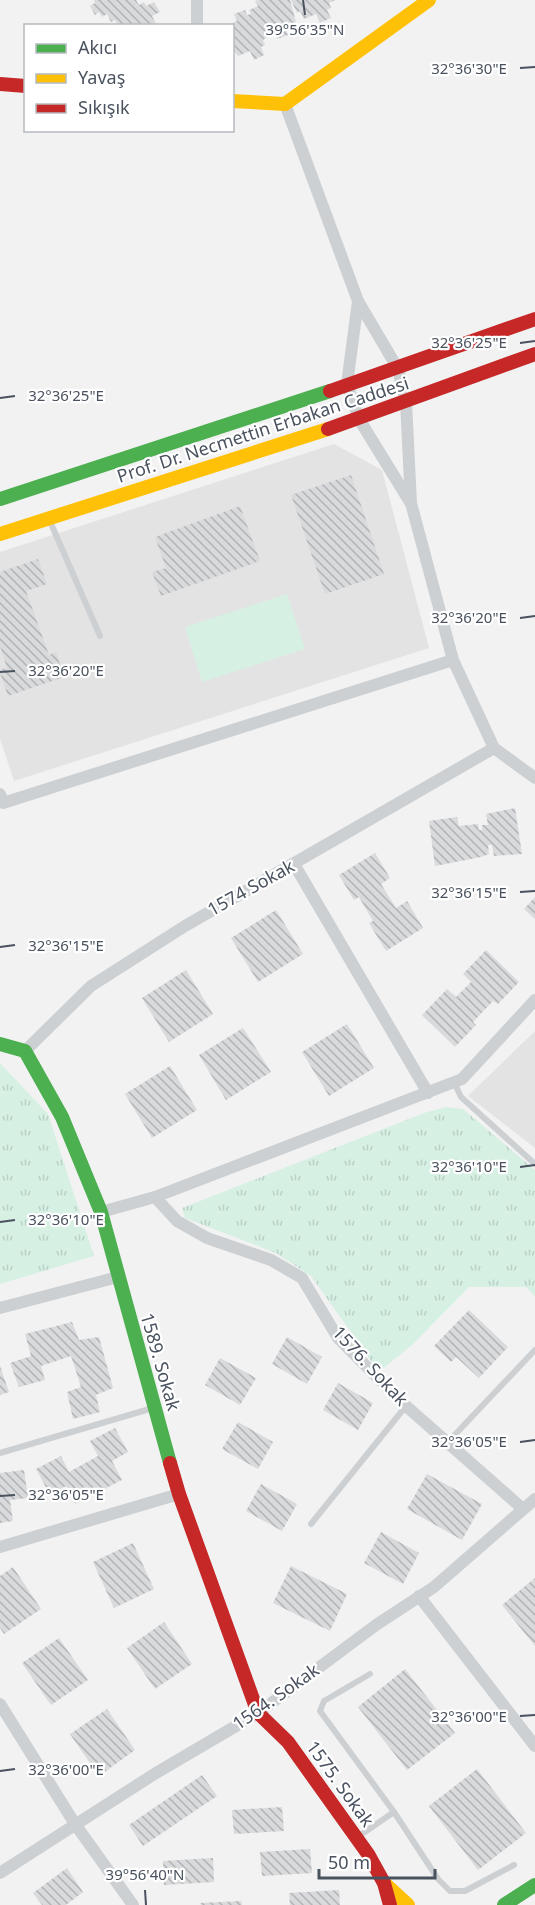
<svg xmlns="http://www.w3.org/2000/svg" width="535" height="1905" viewBox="0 0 535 1905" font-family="'Noto Sans',sans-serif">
	<defs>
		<pattern id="park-tufts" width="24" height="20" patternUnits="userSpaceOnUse" patternTransform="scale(1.5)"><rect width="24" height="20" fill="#d7f0e4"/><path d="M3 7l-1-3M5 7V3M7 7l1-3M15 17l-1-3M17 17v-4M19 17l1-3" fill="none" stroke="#bad0c6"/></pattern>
		<pattern id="building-back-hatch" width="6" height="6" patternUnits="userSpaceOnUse" patternTransform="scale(1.5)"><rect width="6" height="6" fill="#d9dadc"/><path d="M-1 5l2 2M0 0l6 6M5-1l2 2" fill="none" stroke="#b2b3b6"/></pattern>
	</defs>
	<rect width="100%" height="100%" fill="#f2f2f2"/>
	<!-- education -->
	<g fill="#e4e3e4">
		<polygon points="334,444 382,470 429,648 14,781 0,739 0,552"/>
		<polygon points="535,1031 535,1148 468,1096"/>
	</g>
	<!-- park -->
	<g fill="url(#park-tufts)">
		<polygon points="0,1063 48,1114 94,1256 0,1284"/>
		<polygon points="446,1107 463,1109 535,1170 535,1297 526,1287 469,1287 413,1344 379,1372 311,1276 276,1253 185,1218 182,1208 424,1113"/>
	</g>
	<!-- pitch -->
	<polygon fill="#d7f0e4" points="287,594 305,649 202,682 185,627"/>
	<!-- building -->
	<g fill="url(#building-back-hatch)">
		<polygon points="94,0 136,0 139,5 144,2 146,6 154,2 160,12 152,16 157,26 113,26 117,24 115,20 111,22 107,14 102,17 99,12 95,15 90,6 95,3"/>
		<polygon points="258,0 290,0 296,22 285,27 288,35 277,39 274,32 263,40 265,45 261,47 264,55 254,60 250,51 238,56 232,49 232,26 226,26 237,21 234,14 245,10 247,15 251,14 249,10 258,6 255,1"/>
		<polygon points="291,0 335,0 329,3 331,8 327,10 331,18 320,23 316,14 304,19 300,11 297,13"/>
		<polygon points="351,475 384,574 325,594 291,495"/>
		<polygon points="240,506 260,561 161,596 152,572 166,568 155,537"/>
		<polygon points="38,559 47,584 26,591 49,655 56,652 64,677 8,696 0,673 0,670 7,668 0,646 0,572"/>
		<polygon points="515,808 522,854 494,856 492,845 488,845 489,854 481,857 435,866 429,821 457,817 459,826 478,824 479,830 482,830 482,825 488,825 486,814"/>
		<polygon points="375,853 390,878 381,884 396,908 407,901 423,928 386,951 369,923 373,921 359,897 354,900 339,875"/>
		<polygon points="535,897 535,919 524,909"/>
		<polygon points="276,910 303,954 258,982 231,938"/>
		<polygon points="486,950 519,982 498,1004 493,1001 473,1022 476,1025 455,1047 422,1015 447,989 456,997 471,982 463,974"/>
		<polygon points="186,970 213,1014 169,1042 142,998"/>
		<polygon points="347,1024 374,1068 329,1096 302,1052"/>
		<polygon points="243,1028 271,1072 226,1100 199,1055"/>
		<polygon points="170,1066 197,1110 152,1138 125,1094"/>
		<polygon points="469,1310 508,1347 479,1378 456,1357 451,1362 434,1346"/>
		<polygon points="72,1322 79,1340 99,1337 113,1388 96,1395 100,1412 73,1419 67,1392 81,1387 71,1356 41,1366 45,1380 19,1387 10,1363 31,1356 25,1334"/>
		<polygon points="287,1337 322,1357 307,1384 272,1364"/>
		<polygon points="220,1358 256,1378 240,1405 205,1385"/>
		<polygon points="0,1366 9,1392 0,1395"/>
		<polygon points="338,1383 373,1403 358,1430 323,1410"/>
		<polygon points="238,1422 273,1442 258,1469 222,1449"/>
		<polygon points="115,1428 128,1452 112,1461 122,1480 75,1504 66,1486 50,1495 36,1469 61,1456 69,1472 98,1456 90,1441"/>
		<polygon points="24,1470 28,1498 10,1500 13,1521 0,1523 0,1473"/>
		<polygon points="427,1474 482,1504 462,1540 407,1509"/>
		<polygon points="261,1484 297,1504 282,1531 246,1511"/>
		<polygon points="381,1532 419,1553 403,1584 364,1563"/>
		<polygon points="133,1543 154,1589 114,1608 93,1562"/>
		<polygon points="291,1566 347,1594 330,1631 273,1603"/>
		<polygon points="13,1567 41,1609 4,1634 0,1628 0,1576"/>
		<polygon points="535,1578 535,1646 502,1605"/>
		<polygon points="164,1622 192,1664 155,1689 127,1648"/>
		<polygon points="59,1638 88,1680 51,1705 22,1663"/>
		<polygon points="405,1669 455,1733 407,1770 358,1707"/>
		<polygon points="107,1709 135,1750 99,1776 70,1734"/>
		<polygon points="477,1769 526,1833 478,1870 429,1806"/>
		<polygon points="202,1775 217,1796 143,1846 129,1825"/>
		<polygon points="282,1807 284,1831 234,1834 232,1810"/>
		<polygon points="310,1849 312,1873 262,1876 260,1852"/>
		<polygon points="213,1858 214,1882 164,1885 163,1861"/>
		<polygon points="67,1868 83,1892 66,1905 42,1905 33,1893"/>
		<polygon points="339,1890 340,1905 290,1905 289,1893"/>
		<polygon points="241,1901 242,1905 201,1905 200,1903"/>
	</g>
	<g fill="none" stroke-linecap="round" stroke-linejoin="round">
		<!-- lane -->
		<g stroke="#cdd0d3" stroke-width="6">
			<polyline points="49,519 100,636"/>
			<polyline points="454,1082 461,1097 535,1164"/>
			<polyline points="448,1442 535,1350"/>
			<polyline points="0,1453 153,1408"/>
			<polyline points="311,1524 406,1406"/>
			<polyline points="370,1674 324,1701 320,1711 394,1812 438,1879 450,1891 465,1891 514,1865"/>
			<polyline points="359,1836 394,1812"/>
		</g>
		<!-- street -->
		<g stroke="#cdd0d3" stroke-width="12">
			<polyline points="197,0 197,26"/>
			<polyline points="285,104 358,301 398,369 406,402 411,503 453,660 494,748 535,778"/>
			<polyline points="358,301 347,384 359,419 410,502"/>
			<polyline points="0,794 3,803 453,660"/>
			<polyline points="294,864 428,1093"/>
			<polyline points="25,1051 91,986 185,926 494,748"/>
			<polyline points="155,1197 177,1221 207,1238 271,1260 302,1278 338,1338 406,1406 523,1509"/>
			<polyline points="101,1212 155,1197 462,1079 535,1000"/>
			<polyline points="0,1308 118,1277"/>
			<polyline points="0,1547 179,1494"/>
			<polyline points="419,1596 535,1746"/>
			<polyline points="0,1704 75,1824 133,1905"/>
			<polyline points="0,1873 156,1773 258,1713 376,1625 434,1587 535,1499"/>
		</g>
		<!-- fast -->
		<g stroke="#4caf50" stroke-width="14">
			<polyline points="0,499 330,391"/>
			<polyline points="0,1044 25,1051 62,1117 101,1212 170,1463"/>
			<polyline points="504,1905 535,1885"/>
		</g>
		<!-- slow -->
		<g stroke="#ffc107" stroke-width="14">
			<polyline points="232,101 285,104 429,0"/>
			<polyline points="0,534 328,429"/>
			<polyline points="384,1883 408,1905"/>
		</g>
		<!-- jam -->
		<g stroke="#c62828" stroke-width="14">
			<polyline points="0,84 26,86"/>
			<polyline points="330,391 535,319"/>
			<polyline points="328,429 535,354"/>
			<polyline points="170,1463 179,1494 258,1713 288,1742 368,1854 384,1883 390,1905"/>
		</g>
	</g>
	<!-- ticks -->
	<path fill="none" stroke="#49525e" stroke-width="2" d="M303,0l2,15M520,68l15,-1M520,343l15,-2M0,398l15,-2M520,618l15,-2M0,672l15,-1M520,892l15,-1M0,947l15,-2M520,1167l15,-2M0,1222l15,-2M520,1442l15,-2M0,1496l15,-1M520,1716l15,-1M0,1771l15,-2M145,1890l1,15"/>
	<g text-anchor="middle" stroke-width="4.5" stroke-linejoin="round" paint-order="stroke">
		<!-- street labels -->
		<g font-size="18" fill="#49525e" stroke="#fff">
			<text transform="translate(263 430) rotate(-18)" y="6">Prof. Dr. Necmettin Erbakan Caddesi</text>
			<text transform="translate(251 888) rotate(-29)" y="6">1574 Sokak</text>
			<text transform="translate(160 1362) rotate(74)" y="6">1589. Sokak</text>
			<text transform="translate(370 1366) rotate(47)" y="6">1576. Sokak</text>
			<text transform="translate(276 1697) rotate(-35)" y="6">1564. Sokak</text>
			<text transform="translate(340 1784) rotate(54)" y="6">1575. Sokak</text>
		</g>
	</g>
	<g font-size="15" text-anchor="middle" fill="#49525e" stroke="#fff" stroke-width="4.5" stroke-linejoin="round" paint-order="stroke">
		<text x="305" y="35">39°56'35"N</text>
		<text x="469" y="74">32°36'30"E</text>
		<text x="469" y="348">32°36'25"E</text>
		<text x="66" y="401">32°36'25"E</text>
		<text x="469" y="623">32°36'20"E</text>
		<text x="66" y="676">32°36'20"E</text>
		<text x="469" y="898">32°36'15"E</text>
		<text x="66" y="951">32°36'15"E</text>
		<text x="469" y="1172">32°36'10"E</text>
		<text x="66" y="1225">32°36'10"E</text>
		<text x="469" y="1447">32°36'05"E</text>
		<text x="66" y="1500">32°36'05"E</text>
		<text x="469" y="1722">32°36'00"E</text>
		<text x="66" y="1775">32°36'00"E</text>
		<text x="145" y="1880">39°56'40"N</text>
	</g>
	<!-- legend -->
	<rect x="24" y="24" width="210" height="108" fill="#ffffff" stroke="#b6babf" stroke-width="1.5"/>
	<rect x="36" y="44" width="30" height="9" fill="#4caf50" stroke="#b6babf" stroke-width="1.5"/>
	<text x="78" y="54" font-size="18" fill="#49525e">Akıcı</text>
	<rect x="36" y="74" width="30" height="9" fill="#ffc107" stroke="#b6babf" stroke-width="1.5"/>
	<text x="78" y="84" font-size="18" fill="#49525e">Yavaş</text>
	<rect x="36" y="104" width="30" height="9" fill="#c62828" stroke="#b6babf" stroke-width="1.5"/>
	<text x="78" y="114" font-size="18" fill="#49525e">Sıkışık</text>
	<!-- scale -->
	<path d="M319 1869v9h116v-9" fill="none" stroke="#49525e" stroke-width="3"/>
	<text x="328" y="1869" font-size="18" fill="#49525e" stroke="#ffffff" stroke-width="4.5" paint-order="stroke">50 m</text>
</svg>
